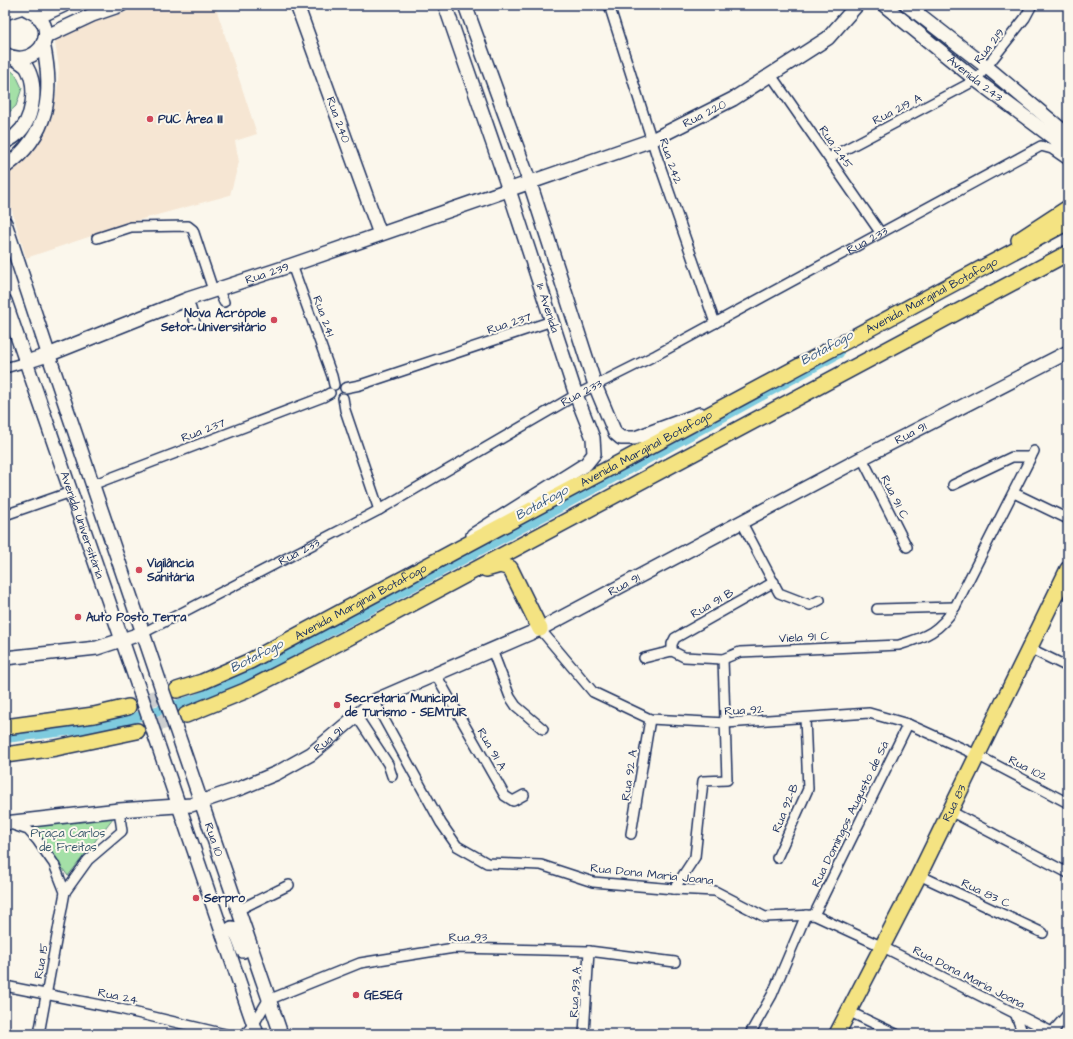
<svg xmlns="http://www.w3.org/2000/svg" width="1073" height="1039" viewBox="0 0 1073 1039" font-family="'Architects Daughter',sans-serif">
	<rect width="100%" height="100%" fill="#fbf7ec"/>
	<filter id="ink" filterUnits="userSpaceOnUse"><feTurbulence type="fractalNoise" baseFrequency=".025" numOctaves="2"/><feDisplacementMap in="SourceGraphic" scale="8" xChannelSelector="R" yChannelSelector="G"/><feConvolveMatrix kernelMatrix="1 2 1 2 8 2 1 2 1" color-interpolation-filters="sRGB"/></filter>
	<g filter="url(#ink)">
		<!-- built -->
		<polygon fill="#f6e6d3" points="146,5 215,5 257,134 235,141 239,162 230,195 139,220 26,258 5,187 5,178 8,172 31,154 44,132 54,106 58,82 59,67 55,43 60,33"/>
		<!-- green -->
		<g fill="#a4e0a7" stroke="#608882">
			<polygon points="5,65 16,75 22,88 16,106 5,116"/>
			<polygon points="109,812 113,818 68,876 28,821"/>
		</g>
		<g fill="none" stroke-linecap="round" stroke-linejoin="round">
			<!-- canal -->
			<polyline stroke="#7fcbde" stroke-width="10" points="5,738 92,728 120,722 196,699 250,674 558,508 839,353"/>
			<!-- primary-tunnel -->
			<g stroke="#cecfd0" stroke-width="15" stroke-dasharray="15 8" stroke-linecap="butt">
				<polyline points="128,707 176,690"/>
				<polyline points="137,731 185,715"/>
			</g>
			<defs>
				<g id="street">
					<polyline points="609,5 657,157 715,323"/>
					<polyline points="771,75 880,232"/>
					<polyline points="829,158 976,80 1025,18 1032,5"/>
					<polyline points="97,238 131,227 188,226 193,230 213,290"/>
					<polyline points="292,265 332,376 334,385"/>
					<polyline points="218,289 224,302"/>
					<polyline points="188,299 195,322"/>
					<polyline points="5,368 26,362"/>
					<polyline points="345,388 360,385 552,321"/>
					<polyline points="343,398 345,410 379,510"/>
					<polyline points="862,458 907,547"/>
					<polyline points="92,485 323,397 330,393"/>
					<polyline points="953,485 1012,457 1031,457"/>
					<polyline points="1014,493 1068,519"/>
					<polyline points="5,515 71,492"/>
					<polyline points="741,521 779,593 810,605 820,600"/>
					<polyline points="877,609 955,607"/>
					<polyline points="540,629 593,692 650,719 726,723 869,713 908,724 977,755 1068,803"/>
					<path id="s1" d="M143,633l236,-123 197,-115 80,-40 385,-209 11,3 16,11"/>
					<polyline points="1029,648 1068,667"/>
					<polyline points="492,650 510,697 516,706 543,729"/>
					<polyline points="672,651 672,644 675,638 774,582"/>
					<path d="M644,658l28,-7 12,6 39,2 17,-7 159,-7c27,-8 41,-14 56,-38l79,-156"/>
					<polyline points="435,673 505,796 513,801 524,795"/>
					<polyline points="374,701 441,823 457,846 487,863 541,865 593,882 674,889 715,891 765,917 814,915 883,947 1056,1034"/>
					<polyline points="356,715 388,764 392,776"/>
					<polyline points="950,811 1068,873"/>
					<polyline points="10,824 28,830 37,840 54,864 65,892 39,1034"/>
					<polyline points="631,834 650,719"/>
					<polyline points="777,858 808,789 805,718"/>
					<polyline points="919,875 1043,933"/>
					<polyline points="674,889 695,857 703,781 727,780 723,659"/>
					<polyline points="65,892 88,860 122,831 119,810"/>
					<polyline points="238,910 289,885"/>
					<polyline points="814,915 908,724"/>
					<polyline points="5,986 120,1009 225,1034"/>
					<polyline points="848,1011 896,1034"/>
					<polyline points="1015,1013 1023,1034"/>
					<polyline points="1053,1031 1068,1014"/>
					<polyline points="751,1032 772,995 806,915"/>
					<polyline points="245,1034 254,1024 268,1000 360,963 454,948 589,951 675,962"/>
					<polyline points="584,1034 589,951"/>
				</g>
				<g id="secondary">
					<path id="s2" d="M297,5l83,229"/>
					<polyline points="445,5 509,190 576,395 593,438 594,454 586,464 473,535"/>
					<polyline points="465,5 530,183 595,385 615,433 621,438 635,438 700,414"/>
					<path id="s3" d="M884,5l92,75 92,69"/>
					<polyline points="907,5 988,68 1068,135"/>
					<path d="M5,13l18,-6c5,4 11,5 16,10 20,23 -9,52 -34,37"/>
					<polyline points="38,17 64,5"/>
					<polyline points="45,37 92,15 121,5"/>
					<path d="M5,142c4,-2 8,-4 11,-7 17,-14 22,-48 11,-67 -3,-4 -9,-7 -13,-10"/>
					<path d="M5,167c44,-32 49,-73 38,-124"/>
					<polyline points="5,223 52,365 162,689"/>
					<path id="s4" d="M5,301l136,394"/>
					<path id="s5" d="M26,362l22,-7 140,-56 104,-34 360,-125 81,-41 95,-61 29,-33"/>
					<polyline points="5,658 97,648 143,633"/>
					<path id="s6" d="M175,726l106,308"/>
					<polyline points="154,733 257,1034"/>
					<path id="s7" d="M5,823l114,-13 72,-5 50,-17 36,-15 34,-19 63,-53 166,-72 322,-171 206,-106"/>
					<polyline points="223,934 232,928 235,930 243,951"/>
				</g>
				<g id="primary">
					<polyline points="1019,240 1068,208"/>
					<polyline points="486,569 500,565 510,568 540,629"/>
					<path id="s8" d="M177,690l25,-8 48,-21 818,-439"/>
					<polyline points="186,715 245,691 327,649 1068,253"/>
					<polyline points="5,727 94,715 128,707"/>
					<polyline points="5,755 56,748 137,731"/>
					<path id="s9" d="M837,1034l82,-159 149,-306"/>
				</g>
			</defs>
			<!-- street casing -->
			<use href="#street" stroke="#1b2f5e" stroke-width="12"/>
			<!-- secondary casing -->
			<use href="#secondary" stroke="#1b2f5e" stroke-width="16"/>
			<!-- primary casing -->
			<use href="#primary" stroke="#1b2f5e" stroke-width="18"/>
			<!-- street -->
			<use href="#street" stroke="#fbf7ec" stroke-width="9"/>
			<!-- secondary -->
			<use href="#secondary" stroke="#fbf7ec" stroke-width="13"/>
			<!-- primary -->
			<use href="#primary" stroke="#f4e382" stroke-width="15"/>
			<defs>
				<g id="secondary-bridge">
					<polyline points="162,689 175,726"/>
					<polyline points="141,695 154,733"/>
				</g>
			</defs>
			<!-- secondary-bridge casing -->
			<use href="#secondary-bridge" stroke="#1b2f5e" stroke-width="16" stroke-linecap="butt"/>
			<!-- secondary-bridge -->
			<use href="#secondary-bridge" stroke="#fbf7ec" stroke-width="13"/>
		</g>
	</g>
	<!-- markers -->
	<g fill="#d1495b" stroke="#fbf7ec" stroke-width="1.5">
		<circle cx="150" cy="119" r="4"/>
		<circle cx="274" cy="320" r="4"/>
		<circle cx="139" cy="570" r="4"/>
		<circle cx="78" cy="617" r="4"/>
		<circle cx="337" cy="705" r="4"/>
		<circle cx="196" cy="898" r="4"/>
		<circle cx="356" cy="995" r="4"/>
	</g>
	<g text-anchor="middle" stroke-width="4" stroke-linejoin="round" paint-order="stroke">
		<!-- street labels -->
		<g font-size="12" fill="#1b2f5e" stroke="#fbf7ec">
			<text transform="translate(989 46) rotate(-52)" y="4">Rua 219</text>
			<text dy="4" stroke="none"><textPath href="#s3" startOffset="117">Avenida 243</textPath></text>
			<text transform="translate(897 109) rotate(-27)" y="4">Rua 219 A</text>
			<text dy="4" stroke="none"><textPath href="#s5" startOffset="723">Rua 220</textPath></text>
			<text dy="4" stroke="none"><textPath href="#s2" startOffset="122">Rua 240</textPath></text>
			<text transform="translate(836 147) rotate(55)" y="4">Rua 245</text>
			<text transform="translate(671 161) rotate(71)" y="4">Rua 242</text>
			<text dy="4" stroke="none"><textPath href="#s1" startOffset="824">Rua 233</textPath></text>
			<text dy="4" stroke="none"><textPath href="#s5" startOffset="257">Rua 239</textPath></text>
			<text dy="4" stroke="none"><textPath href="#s8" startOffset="852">Avenida Marginal Botafogo</textPath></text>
			<text transform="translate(548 308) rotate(72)" y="4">11ª Avenida</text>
			<text transform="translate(324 316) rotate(70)" y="4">Rua 241</text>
			<text transform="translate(509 323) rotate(-18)" y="4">Rua 237</text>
			<text dy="4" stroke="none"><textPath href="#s1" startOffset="500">Rua 233</textPath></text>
			<text transform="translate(203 430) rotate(-21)" y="4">Rua 237</text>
			<text dy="4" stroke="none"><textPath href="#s7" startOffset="1000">Rua 91</textPath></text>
			<text dy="4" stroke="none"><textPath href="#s8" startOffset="528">Avenida Marginal Botafogo</textPath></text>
			<text transform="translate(895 497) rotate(63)" y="4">Rua 91 C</text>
			<text dy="4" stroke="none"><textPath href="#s4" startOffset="237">Avenida Universitária</textPath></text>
			<text dy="4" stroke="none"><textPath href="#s1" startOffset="176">Rua 233</textPath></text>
			<text dy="4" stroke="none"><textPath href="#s7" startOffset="676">Rua 91</textPath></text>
			<text dy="4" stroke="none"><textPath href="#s8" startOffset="204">Avenida Marginal Botafogo</textPath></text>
			<text transform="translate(712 603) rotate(-30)" y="4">Rua 91 B</text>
			<text transform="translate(804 637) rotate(-3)" y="4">Viela 91 C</text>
			<text transform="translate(744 710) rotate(-3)" y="4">Rua 92</text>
			<text dy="4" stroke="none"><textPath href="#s7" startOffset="340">Rua 91</textPath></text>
			<text transform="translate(492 749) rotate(60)" y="4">Rua 91 A</text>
			<text transform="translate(1028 768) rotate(27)" y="4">Rua 102</text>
			<text transform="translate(629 775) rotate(-81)" y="4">Rua 92 A</text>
			<text dy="4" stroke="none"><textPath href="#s9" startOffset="259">Rua 83</textPath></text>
			<text transform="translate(785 808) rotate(-68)" y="4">Rua 92-B</text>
			<text transform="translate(850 814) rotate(-64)" y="4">Rua Domingos Augusto de Sá</text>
			<text dy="4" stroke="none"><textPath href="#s6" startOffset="120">Rua 10</textPath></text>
			<text transform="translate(652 874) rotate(6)" y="4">Rua Dona Maria Joana</text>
			<text transform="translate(986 893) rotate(25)" y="4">Rua 83 C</text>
			<text transform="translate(468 937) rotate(-1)" y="4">Rua 93</text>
			<text transform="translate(41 961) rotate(-80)" y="4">Rua 15</text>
			<text transform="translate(969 977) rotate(27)" y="4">Rua Dona Maria Joana</text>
			<text transform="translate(575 992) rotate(-86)" y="4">Rua 93 A</text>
			<text transform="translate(118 996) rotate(12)" y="4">Rua 24</text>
		</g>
		<!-- poi labels -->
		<g font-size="12" font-weight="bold" fill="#1b2f5e" stroke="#fbf7ec" text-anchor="start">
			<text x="158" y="123">PUC Área III</text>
			<text x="266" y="317" text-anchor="end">Nova Acrópole<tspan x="266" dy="14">Setor Universitário</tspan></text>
			<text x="147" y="567">Vigilância<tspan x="147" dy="14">Sanitária</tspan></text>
			<text x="86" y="621">Auto Posto Terra</text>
			<text x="345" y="702">Secretaria Municipal<tspan x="345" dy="14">de Turismo - SEMTUR</tspan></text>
			<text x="204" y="902">Serpro</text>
			<text x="364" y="999">GESEG</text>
		</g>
		<!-- park labels -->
		<g font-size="12" fill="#3d5b70" stroke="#fbf7ec">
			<text x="68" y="837">Praça Carlos<tspan x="68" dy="14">de Freitas</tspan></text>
		</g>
		<!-- water labels -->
		<g font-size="13" font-style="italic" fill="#34567e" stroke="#fbf7ec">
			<text transform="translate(826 347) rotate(-29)" y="5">Botafogo</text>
			<text transform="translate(541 502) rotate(-29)" y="5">Botafogo</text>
			<text transform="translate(256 655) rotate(-27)" y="5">Botafogo</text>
		</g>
	</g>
	<!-- margin -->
	<rect width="1073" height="1039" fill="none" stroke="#fbf7ec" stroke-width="20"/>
	<rect x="10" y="10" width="1053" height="1019" fill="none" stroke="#1b2f5e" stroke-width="1.5" filter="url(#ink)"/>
</svg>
